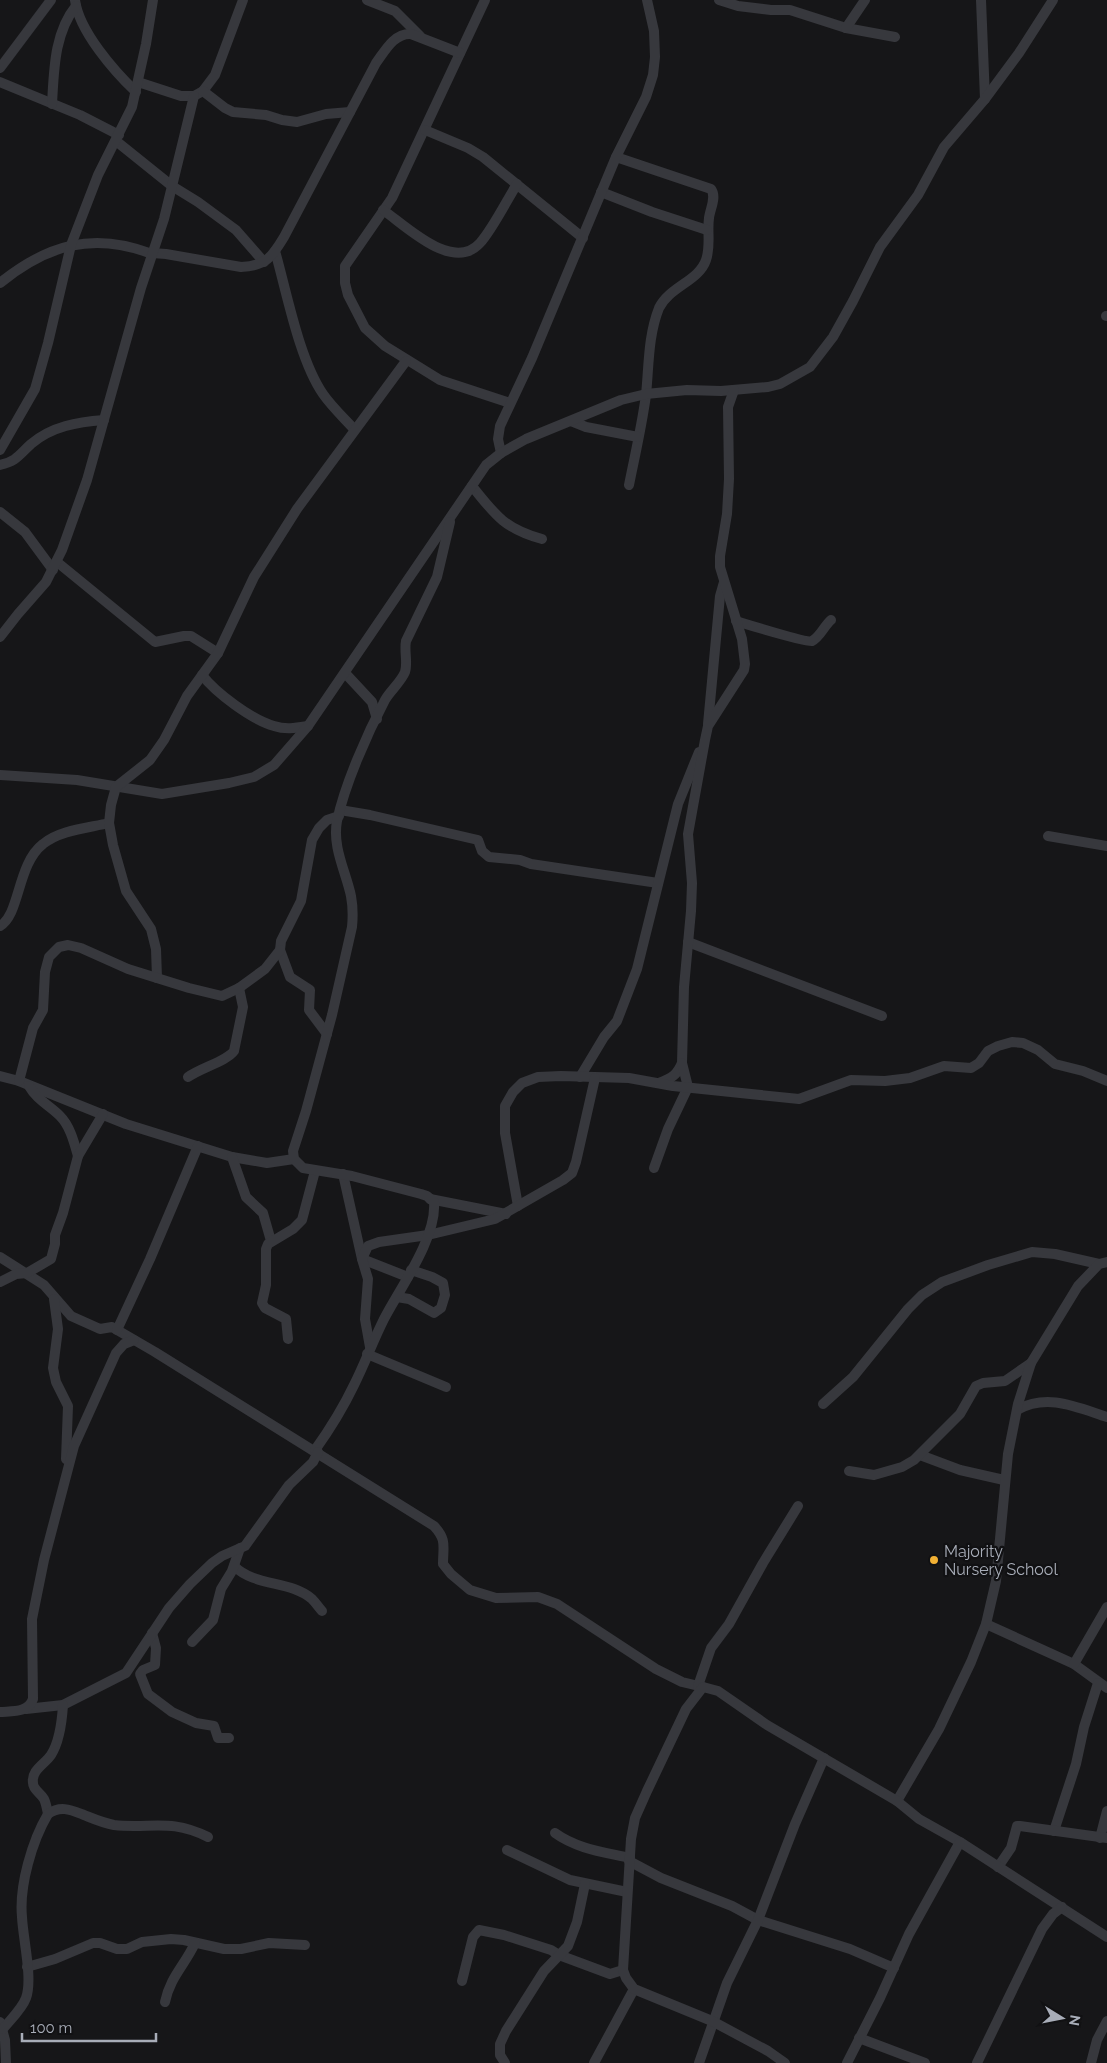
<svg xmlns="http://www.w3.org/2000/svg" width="1107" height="2063" viewBox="0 0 1107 2063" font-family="Raleway,sans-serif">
	<rect width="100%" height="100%" fill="#161618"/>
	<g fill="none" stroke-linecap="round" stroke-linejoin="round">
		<!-- street -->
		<g stroke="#37383d" stroke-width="10">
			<path d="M75,0c4,31 39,71 61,92"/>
			<polyline points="367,0 395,11 420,36"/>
			<polyline points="485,0 392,198 345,266 345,283 348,295 365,328 385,346 440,380 510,403"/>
			<polyline points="719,0 738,6 771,10 790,10 846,28 895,37"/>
			<polyline points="981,0 985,99"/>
			<polyline points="846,28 865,0"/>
			<polyline points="0,68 51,0"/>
			<polyline points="0,82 80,115 119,135"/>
			<polyline points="138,82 181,96 194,96 203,91 215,75 243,0"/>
			<polyline points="203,91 225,108 233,112 266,115 282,120 297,122 326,114 350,112"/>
			<path d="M52,104c2,-33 2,-71 24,-98"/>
			<polyline points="425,130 468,148 483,157 583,238"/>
			<polyline points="116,141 172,186 198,202 236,230 264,262"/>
			<path d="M616,157l95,32c6,8 -1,20 -2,29 -2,14 2,28 -3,42 -7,21 -37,27 -47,48 -11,28 -10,57 -13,87 -4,30 -11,60 -17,90"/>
			<polyline points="601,192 652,212 707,230"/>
			<path d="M383,210c23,16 70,63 97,33 12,-13 27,-43 37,-59"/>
			<path d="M275,251c12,42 24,108 48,143 9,13 21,24 31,35"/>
			<path d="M152,253l14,1 75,13c25,-1 31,-10 43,-30l92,-174c9,-12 18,-30 35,-29l49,19"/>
			<path d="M0,283c47,-38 93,-52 152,-29"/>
			<polyline points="1106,316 1107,316"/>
			<polyline points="571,421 586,427 638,437"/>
			<polyline points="0,450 35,389 48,343 71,245 98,175 132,107 146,44 153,0"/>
			<polyline points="501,453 498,439 500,426 532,358 616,157 646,97 653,75 655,57 654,31 647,0"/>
			<path d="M0,465c17,-4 19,-10 31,-21 21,-18 47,-22 73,-24"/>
			<path d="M472,486c23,29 33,43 70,53"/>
			<polyline points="0,512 25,532 53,570"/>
			<polyline points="57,562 155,642 184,636 191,636 218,653"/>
			<path d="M736,621c10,3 71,22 76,20 8,-4 12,-15 19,-21"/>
			<polyline points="0,637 18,614 46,582 62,550 87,480 141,288 164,219 194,96"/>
			<polyline points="345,673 372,702 377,719"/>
			<path d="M202,675c14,18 50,45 72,51 12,4 22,2 34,0"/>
			<polyline points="708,724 720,596 724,582"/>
			<polyline points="0,775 77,780 162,794 229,783 254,777 274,765 308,726 486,465 501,453 526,439 621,400 646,394 687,390 721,391 768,387 780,384 810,367 833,337 853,301 880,247 918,195 944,147 985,99 1019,53 1053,0"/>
			<polyline points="340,810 370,815 478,840 482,851 489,857 520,860 531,864 658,883"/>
			<polyline points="1048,836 1107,846"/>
			<path d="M0,926c20,-11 17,-62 43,-82 17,-14 45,-16 66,-21"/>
			<polyline points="688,942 882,1016"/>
			<polyline points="157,978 156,949 151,929 126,891 113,845 109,823 111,805 116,787 150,760 164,740 187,696 218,653 254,577 297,509 406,361"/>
			<polyline points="327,1034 309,1010 310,990 290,977 280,950 281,941 301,901 312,840 319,828 327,820 339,816"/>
			<polyline points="0,1076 19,1081 126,1124 232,1157 267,1163 294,1159"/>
			<path d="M188,1077c12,-9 39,-16 46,-26l9,-44 -4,-19"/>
			<polyline points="580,1077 604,1037 617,1021 637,969 678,804 699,752"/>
			<polyline points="19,1081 33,1028 43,1010 45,972 49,957 59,947 68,945 81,948 128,969 189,988 222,996 239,988 265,969 280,950"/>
			<path d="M659,1083c13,-5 18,-8 23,-20l2,-76 7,-76 1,-28 -4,-49 17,-94 3,-14 36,-56 1,-6 -3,-25 -22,-72v-11l7,-42 2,-35 -1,-72 6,-17"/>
			<path d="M29,1086c8,14 20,19 31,30 10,10 14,26 18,40"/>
			<polyline points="232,1157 246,1197 263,1213 271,1241"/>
			<polyline points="654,1168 668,1129 688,1087 682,1063"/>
			<polyline points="343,1174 362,1259 408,1277"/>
			<polyline points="430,1199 506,1214"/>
			<polyline points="518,1206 505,1133 505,1106 513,1092 522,1083 538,1077 561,1076 629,1078 673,1086 799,1099 851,1080 885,1081 910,1078 944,1066 971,1068 979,1063 988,1051 998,1046 1012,1042 1023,1043 1038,1050 1055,1064 1083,1071 1107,1081"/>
			<path d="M0,1257l44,28 27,31 29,13 12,-2 43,25 279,174c13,14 9,20 9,38l8,10 19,16 26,8 42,-1 19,7 99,65 26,13 21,5"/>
			<polyline points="0,1282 16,1274 27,1273 51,1259 55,1244 55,1235 63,1213 78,1156 103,1114"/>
			<polyline points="397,1297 409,1299 434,1313 441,1308 445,1295 443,1283 432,1277 411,1270"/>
			<polyline points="54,1299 58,1329 53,1368 56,1382 68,1406 66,1459"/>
			<polyline points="117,1330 150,1259 198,1146"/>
			<polyline points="288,1339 286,1319 265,1308 262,1303 266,1285 266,1249 268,1244 293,1229 302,1220 315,1171"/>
			<polyline points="370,1347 365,1319 368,1279 362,1259 368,1246 379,1242 428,1235 495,1219 563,1180 572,1173 576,1162 595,1078"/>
			<polyline points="367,1354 446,1387"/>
			<polyline points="823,1404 853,1377 908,1309 922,1295 942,1282 988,1265 1032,1252 1055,1254 1099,1264"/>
			<path d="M1017,1410c30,-17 59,-3 90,7"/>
			<path d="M315,1450c15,-21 28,-42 39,-65 11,-22 19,-44 30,-66 16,-31 53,-81 50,-117l-7,-6 -6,-2 -69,-18 -49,-8 -9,-9 -1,-8 13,-40 26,-96 20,-88c1,-10 1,-20 -1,-31 -5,-24 -19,-49 -14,-75 8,-37 30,-87 48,-121 5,-9 16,-18 20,-28 3,-9 -1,-21 1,-31l31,-64 13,-55"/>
			<polyline points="920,1455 960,1470 1004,1480"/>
			<polyline points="849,1471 874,1475 902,1467 914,1460 960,1414 976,1386 983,1383 1005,1381 1031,1363"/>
			<path d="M234,1566c21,21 56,14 78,33 4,4 7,9 10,12"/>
			<polyline points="986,1624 1074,1664 1107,1688"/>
			<polyline points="152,1633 156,1648 155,1665 143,1670 140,1674 148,1694 172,1712 196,1723 214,1726 218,1738 229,1738"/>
			<polyline points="192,1642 213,1620 221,1589 232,1571 240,1548"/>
			<polyline points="1074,1664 1107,1607"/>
			<polyline points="698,1686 711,1648 729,1624 763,1563 798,1506"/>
			<polyline points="26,1709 63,1705 126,1673 169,1608 190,1584 212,1563 222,1556 245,1546 289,1485 313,1462 318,1452"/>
			<path d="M0,1712c13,-1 28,1 33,-13l-1,-80 12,-59 30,-114 42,-93 8,-9 10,-4"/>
			<polyline points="897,1801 939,1729 971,1662 986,1624 996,1581 1008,1454 1018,1404 1031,1363 1078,1286 1099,1264 1107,1262"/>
			<path d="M48,1814c-1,-5 -2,-11 -4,-15 -3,-6 -11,-9 -11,-16 -2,-13 12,-19 18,-28 9,-14 11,-34 12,-50"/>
			<polyline points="1054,1831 1076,1764 1084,1727 1098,1683"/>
			<path d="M555,1833c22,16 49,19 75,25"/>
			<polyline points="1100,1838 1107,1811"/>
			<polyline points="507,1850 570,1880 627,1892"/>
			<polyline points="629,1861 661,1878 732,1906 758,1920 850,1949 894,1968"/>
			<polyline points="998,1867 1011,1848 1017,1826 1020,1826 1107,1838"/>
			<polyline points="27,1967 55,1959 93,1943 100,1943 117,1949 127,1949 142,1942 171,1939 184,1940 224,1949 241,1949 269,1943 305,1945"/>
			<polyline points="462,1981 473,1937 479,1930 504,1935 551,1950 559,1955 610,1974 623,1970"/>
			<path d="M165,2002c5,-25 20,-37 30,-59"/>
			<polyline points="0,2022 5,2040 6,2063"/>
			<path d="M3,2029c7,-9 19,-20 23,-31 7,-19 -3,-59 -4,-81 -3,-31 10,-76 26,-103 13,-9 23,-4 36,1 10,4 19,8 30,10 37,4 56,-7 94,12"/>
			<polyline points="859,2038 925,2063"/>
			<polyline points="505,2063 500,2055 500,2044 506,2031 544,1971 568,1946 577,1922 585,1884"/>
			<polyline points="594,2063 634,1989"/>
			<polyline points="699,2063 727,1983 758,1920 795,1824 824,1758"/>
			<polyline points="785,2063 768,2051 712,2021 634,1989 626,1978 623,1970 631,1839 635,1818 647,1791 686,1709 703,1687 718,1691 767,1725 897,1801 919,1819 960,1842 1107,1937"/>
			<polyline points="847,2063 880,1998 909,1934 960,1842"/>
			<polyline points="977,2063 1042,1929 1053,1914 1062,1907"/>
			<polyline points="1091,2063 1097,2040 1107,2021"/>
		</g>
	</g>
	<!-- markers -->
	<circle fill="#f2b134" stroke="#111113" stroke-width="2" cx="934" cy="1560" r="5"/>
	<g text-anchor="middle" stroke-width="4.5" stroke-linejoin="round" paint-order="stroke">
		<!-- poi labels -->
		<g font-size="16" fill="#a8adb8" stroke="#111113" text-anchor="start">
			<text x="944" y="1557">Majority<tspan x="944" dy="18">Nursery School</tspan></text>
		</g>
	</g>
	<!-- north arrow -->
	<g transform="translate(1062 2018) rotate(100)" stroke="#111113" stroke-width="4" paint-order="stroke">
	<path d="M0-4L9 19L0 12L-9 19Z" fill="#a8adb8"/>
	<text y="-8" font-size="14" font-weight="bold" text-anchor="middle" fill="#a8adb8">N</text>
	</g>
	<!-- scale -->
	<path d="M22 2033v8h134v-8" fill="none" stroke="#a8adb8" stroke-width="2.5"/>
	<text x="30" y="2033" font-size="15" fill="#a8adb8" stroke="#111113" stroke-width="4" paint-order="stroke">100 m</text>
</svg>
